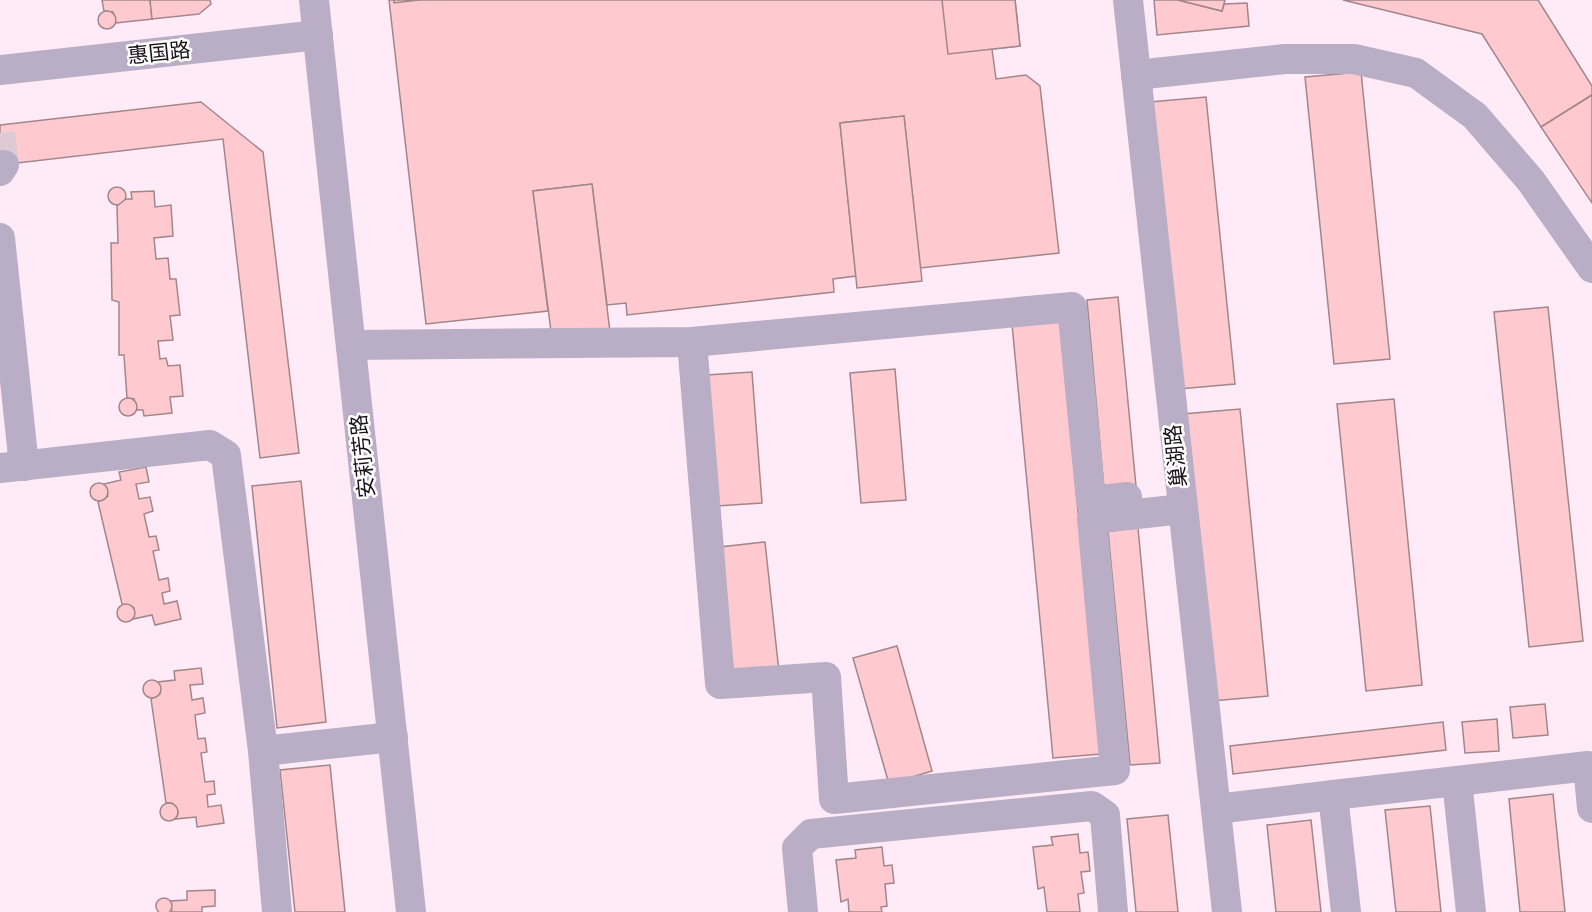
<svg xmlns="http://www.w3.org/2000/svg" width="1592" height="912" viewBox="0 0 1592 912" font-family="Spectral,'Noto Sans SC',serif">
	<rect width="100%" height="100%" fill="#ffebf7"/>
	<!-- building -->
	<g fill="#fec9cf" stroke="#a2868a" stroke-width="1.5">
		<polygon points="102,0 150,0 152,19 116,23 113,12 104,11"/>
		<polygon points="150,0 210,0 211,4 199,14 152,19"/>
		<polygon points="389,0 1015,0 1020,46 992,49 996,79 1026,75 1040,86 1059,253 920,268 904,116 840,123 856,276 833,279 834,292 627,315 626,303 607,305 592,184 533,191 548,311 426,324"/>
		<polygon points="394,0 419,0 394,3"/>
		<polygon points="942,0 1015,0 1020,46 948,54"/>
		<polygon points="1154,0 1178,0 1222,11 1224,4 1247,3 1249,26 1157,35"/>
		<polygon points="1178,0 1225,0 1222,11"/>
		<polygon points="1343,0 1538,0 1592,86 1592,95 1541,127 1482,34"/>
		<circle cx="107" cy="20" r="9"/>
		<polygon points="1361,72 1390,359 1334,364 1305,77"/>
		<polygon points="1592,95 1592,203 1541,127"/>
		<polygon points="1206,97 1235,384 1179,389 1150,102"/>
		<polygon points="201,102 263,152 299,453 260,458 223,139 0,165 0,125"/>
		<polygon points="904,116 922,281 857,288 840,123"/>
		<polygon points="592,184 610,332 552,339 533,191"/>
		<circle cx="117" cy="196" r="9"/>
		<polygon points="154,191 155,207 171,205 173,236 154,238 156,259 168,258 170,279 176,279 180,315 170,316 173,340 158,341 160,359 166,358 168,366 180,365 183,396 170,397 172,413 144,416 143,410 137,410 134,399 127,398 124,355 119,355 119,302 112,300 111,243 118,243 117,206 126,199 132,199 131,192"/>
		<polygon points="1118,297 1136,486 1104,489 1087,300"/>
		<polygon points="1548,307 1583,641 1529,647 1494,312"/>
		<polygon points="1060,320 1101,754 1053,758 1012,324"/>
		<polygon points="895,369 906,500 861,503 850,373"/>
		<polygon points="752,372 762,503 717,506 707,375"/>
		<circle cx="128" cy="407" r="9"/>
		<polygon points="1394,399 1422,685 1366,691 1337,404"/>
		<polygon points="1240,409 1268,696 1212,701 1183,414"/>
		<polygon points="146,467 149,482 136,484 139,499 150,497 153,511 144,514 149,537 156,536 159,550 153,551 159,580 168,578 170,591 162,593 164,604 177,601 181,619 155,625 152,615 133,619 134,608 122,604 98,502 108,496 104,484 121,480 119,472"/>
		<polygon points="301,481 326,722 277,728 252,486"/>
		<circle cx="99" cy="492" r="9"/>
		<polygon points="1138,528 1160,763 1130,765 1108,531"/>
		<polygon points="765,542 779,672 734,677 720,547"/>
		<circle cx="126" cy="613" r="9"/>
		<polygon points="897,646 932,771 889,784 853,658"/>
		<polygon points="201,668 203,684 190,685 192,700 203,698 205,713 195,715 198,739 205,738 207,752 201,753 205,782 214,781 215,794 207,795 208,807 221,805 224,823 197,827 196,817 175,819 178,814 177,808 172,803 166,803 151,699 160,694 158,682 175,680 174,671"/>
		<circle cx="152" cy="689" r="9"/>
		<polygon points="1545,704 1548,735 1513,738 1510,707"/>
		<polygon points="1497,719 1499,751 1465,753 1462,722"/>
		<polygon points="1443,722 1446,750 1233,774 1230,746"/>
		<polygon points="330,765 345,912 295,912 280,770"/>
		<polygon points="1553,794 1565,912 1520,912 1509,799"/>
		<circle cx="169" cy="812" r="9"/>
		<polygon points="1430,806 1441,912 1396,912 1385,810"/>
		<polygon points="1168,815 1178,912 1136,912 1127,819"/>
		<polygon points="1311,820 1321,912 1276,912 1267,825"/>
		<polygon points="1078,834 1080,853 1088,852 1090,871 1081,872 1084,893 1078,894 1080,912 1047,912 1044,887 1038,889 1033,847 1053,845 1051,837"/>
		<polygon points="882,847 884,866 892,865 894,883 885,884 887,906 881,907 882,912 849,912 848,899 841,902 836,860 856,858 855,850"/>
		<polygon points="215,890 215,906 202,907 202,912 172,912 170,901 187,900 187,891"/>
		<circle cx="164" cy="906" r="8"/>
	</g>
	<g fill="none" stroke-linecap="round" stroke-linejoin="round">
		<!-- minor-tunnel -->
		<polyline stroke="#ddcad5" stroke-width="30" stroke-dasharray="30 15" stroke-linecap="butt" points="0,133 4,165"/>
		<!-- minor -->
		<g stroke="#baaec6" stroke-width="30">
			<polyline points="314,0 411,912"/>
			<polyline points="1128,0 1227,912"/>
			<polyline points="0,70 318,35"/>
			<polyline points="1136,75 1285,59 1354,59 1416,73 1475,116 1531,181 1592,268"/>
			<polyline points="0,171 4,165"/>
			<polyline points="0,238 24,466"/>
			<polyline points="692,342 720,684 826,677 834,799 1115,770 1092,519 1182,509"/>
			<polyline points="351,345 692,342 1072,307 1091,501 1127,497"/>
			<polyline points="0,468 210,445 226,455 263,751 277,912"/>
			<polyline points="263,751 393,737"/>
			<polyline points="1457,781 1471,912"/>
			<polyline points="1216,809 1333,795"/>
			<polyline points="803,912 797,848 811,834 1092,806 1105,815 1113,912"/>
			<polyline points="1346,912 1333,795 1588,766 1592,808"/>
		</g>
	</g>
	<g text-anchor="middle" stroke-width="5" stroke-linejoin="round" paint-order="stroke">
		<!-- street labels -->
		<g font-size="21" fill="#1a1217" stroke="#fff">
			<text transform="translate(159 53) rotate(-6)" y="7">惠国路</text>
			<text transform="translate(363 456) rotate(-96)" y="7">安莉芳路</text>
			<text transform="translate(1176 456) rotate(-96)" y="7">巢湖路</text>
		</g>
	</g>
</svg>
